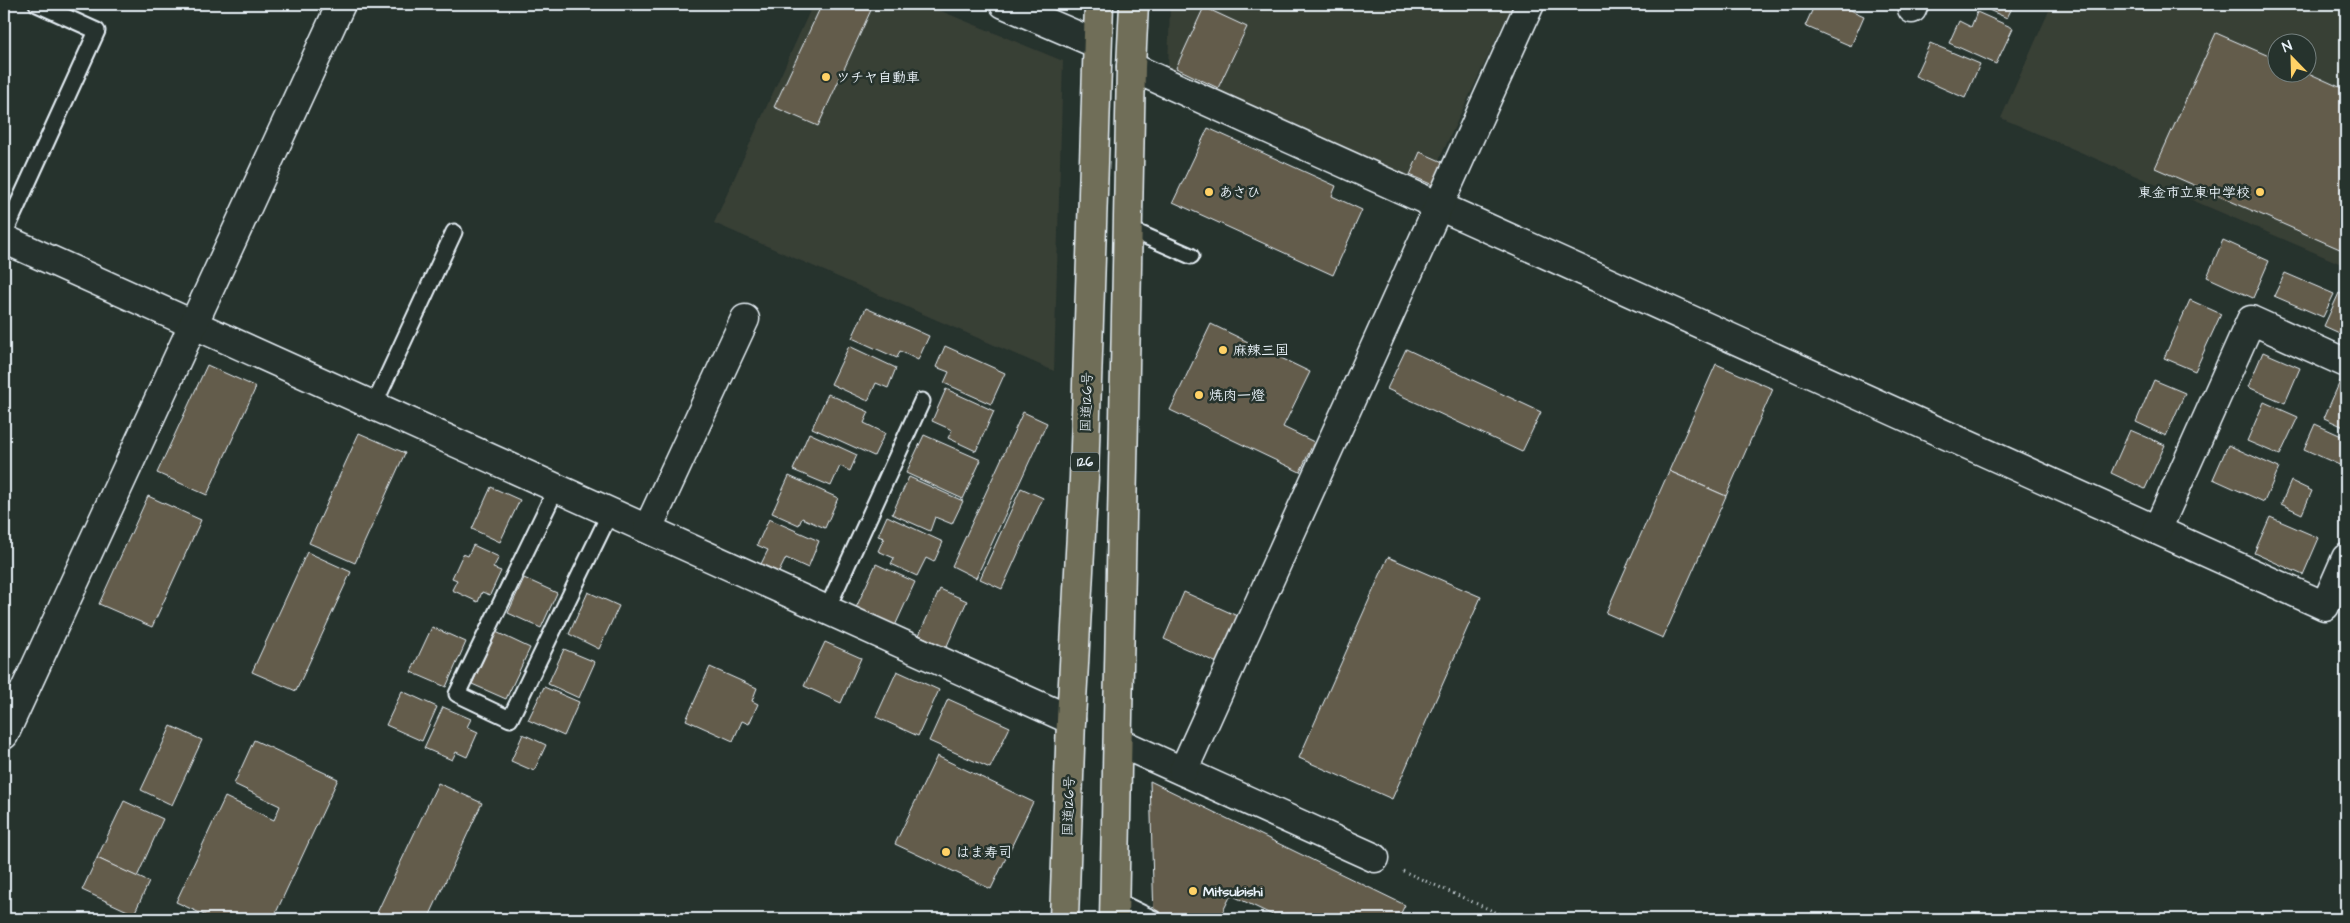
<svg xmlns="http://www.w3.org/2000/svg" width="2350" height="923" viewBox="0 0 2350 923" font-family="'Architects Daughter','Klee One',sans-serif">
	<rect width="100%" height="100%" fill="#26332d"/>
	<filter id="ink" filterUnits="userSpaceOnUse"><feTurbulence type="fractalNoise" baseFrequency=".02" numOctaves="2"/><feDisplacementMap in="SourceGraphic" scale="10" xChannelSelector="R" yChannelSelector="G"/><feConvolveMatrix kernelMatrix="1 2 1 2 8 2 1 2 1" color-interpolation-filters="sRGB"/></filter>
	<g filter="url(#ink)">
		<!-- built -->
		<g fill="#383f36" fill-rule="evenodd">
			<polygon points="813,4 924,4 1063,61 1054,371 714,223"/>
			<polygon points="1170,4 1513,4 1427,185 1168,69"/>
			<path d="M2052,4h294v262l-345,-148zM2278,42h30v30h-30z"/>
		</g>
		<!-- building -->
		<g fill="#635c4b" stroke="#e8f1f8">
			<polygon points="822,4 858,4 871,10 818,126 774,107"/>
			<polygon points="1815,4 1837,4 1864,16 1851,46 1805,26"/>
			<polygon points="1975,4 2014,4 2007,18"/>
			<polygon points="1204,7 1247,27 1218,88 1176,68"/>
			<polygon points="1977,12 2013,28 1996,64 1949,43 1959,21 1971,27"/>
			<polygon points="2216,33 2278,60 2278,72 2306,72 2346,90 2346,241 2342,250 2155,168"/>
			<polygon points="1930,43 1980,64 1965,98 1915,76"/>
			<polygon points="1208,128 1336,186 1332,196 1362,210 1333,275 1173,202"/>
			<polygon points="1420,152 1445,163 1435,186 1410,175"/>
			<polygon points="2223,240 2269,261 2253,298 2207,277"/>
			<polygon points="2285,273 2334,294 2323,317 2274,296"/>
			<polygon points="2339,293 2346,296 2346,336 2324,326"/>
			<polygon points="2190,300 2221,314 2195,371 2164,358"/>
			<polygon points="866,308 929,336 918,360 900,351 897,358 852,338"/>
			<polygon points="1211,324 1310,372 1283,427 1314,442 1300,472 1170,410"/>
			<polygon points="849,346 896,368 888,388 876,383 868,401 831,384"/>
			<polygon points="945,346 1005,373 991,404 944,383 949,372 936,367"/>
			<polygon points="1406,349 1541,412 1522,452 1387,389"/>
			<polygon points="2263,352 2300,368 2285,403 2248,387"/>
			<polygon points="1716,364 1773,389 1726,496 1669,471"/>
			<polygon points="207,365 256,387 207,495 157,473"/>
			<polygon points="2342,377 2346,379 2346,428 2324,418"/>
			<polygon points="2154,380 2185,393 2166,436 2136,422"/>
			<polygon points="946,389 994,411 976,451 948,438 952,430 932,421"/>
			<polygon points="828,394 869,412 864,423 885,433 874,456 812,428"/>
			<polygon points="2264,402 2298,417 2280,455 2247,441"/>
			<polygon points="1023,412 1047,423 976,578 952,566"/>
			<polygon points="2315,424 2346,438 2346,468 2304,449"/>
			<polygon points="2130,430 2165,445 2145,489 2111,473"/>
			<polygon points="359,433 405,453 355,563 309,543"/>
			<polygon points="809,433 857,455 850,471 840,466 831,486 793,470"/>
			<polygon points="924,435 981,460 963,499 906,473"/>
			<polygon points="2228,445 2279,468 2264,502 2213,479"/>
			<polygon points="1669,471 1726,496 1663,638 1606,613"/>
			<polygon points="789,476 838,498 825,528 802,518 799,525 772,513"/>
			<polygon points="909,477 963,501 952,524 935,517 930,531 892,514"/>
			<polygon points="2291,481 2312,491 2302,514 2281,504"/>
			<polygon points="491,487 520,500 500,542 472,529"/>
			<polygon points="1021,488 1043,498 1002,589 980,579"/>
			<polygon points="148,496 201,520 152,627 99,604"/>
			<polygon points="887,516 943,542 934,562 926,558 917,576 891,564 894,558 878,551 884,538 878,536"/>
			<polygon points="2270,517 2319,538 2303,575 2254,553"/>
			<polygon points="769,519 819,541 808,568 786,558 779,572 761,564 768,550 757,545"/>
			<polygon points="473,545 499,557 493,568 501,571 490,595 482,592 478,602 452,590 457,580 452,578 463,554 468,556"/>
			<polygon points="307,552 351,572 296,691 252,672"/>
			<polygon points="1388,557 1481,597 1392,799 1299,758"/>
			<polygon points="876,564 915,582 894,628 855,610"/>
			<polygon points="524,578 557,593 541,628 508,613"/>
			<polygon points="940,589 967,601 946,648 919,635"/>
			<polygon points="588,592 619,606 599,649 569,634"/>
			<polygon points="1184,592 1244,619 1224,666 1164,639"/>
			<polygon points="432,627 466,642 446,687 411,672"/>
			<polygon points="496,632 530,648 506,699 472,684"/>
			<polygon points="825,642 861,658 841,703 804,686"/>
			<polygon points="564,649 595,662 579,698 548,684"/>
			<polygon points="710,667 757,688 752,701 758,704 749,724 742,721 733,741 686,720"/>
			<polygon points="897,671 939,690 918,736 876,717"/>
			<polygon points="544,687 579,702 564,736 528,720"/>
			<polygon points="402,691 437,707 422,741 386,725"/>
			<polygon points="948,699 1010,727 990,768 929,741"/>
			<polygon points="443,707 471,719 467,727 478,732 467,757 456,752 452,760 424,748"/>
			<polygon points="171,726 202,740 172,805 141,790"/>
			<polygon points="523,734 546,745 534,771 511,761"/>
			<polygon points="254,740 338,779 273,919 213,919 176,902 225,797 274,820 280,806 234,784"/>
			<polygon points="937,756 1033,802 991,889 895,844"/>
			<polygon points="1150,781 1405,905 1398,919 1281,919 1231,895 1219,919 1154,919"/>
			<polygon points="438,783 482,803 428,919 374,919"/>
			<polygon points="124,801 163,819 137,877 97,858"/>
			<polygon points="97,858 149,882 134,914 82,890"/>
		</g>
		<g fill="none" stroke-linecap="round" stroke-linejoin="round">
			<defs>
				<g id="lane">
					<polyline points="1127,228 1191,256"/>
					<polyline points="4,235 97,31 37,4"/>
					<polyline points="374,405 454,232"/>
					<polyline points="557,487 457,694 510,719 611,511"/>
					<polyline points="827,609 922,401"/>
					<polyline points="1115,900 1154,919"/>
				</g>
				<g id="street">
					<polyline points="1004,4 1097,44"/>
					<polyline points="1912,9 1914,4"/>
					<polyline points="1131,67 2325,606 2346,558"/>
					<polyline points="4,239 1071,720"/>
					<polyline points="648,528 745,319"/>
					<polyline points="2157,530 2251,320 2346,363"/>
					<polyline points="4,735 341,4"/>
					<polyline points="1118,742 1375,858"/>
					<polyline points="1183,771 1530,4"/>
				</g>
				<g id="highway">
					<polyline points="1064,919 1071,720 1084,478 1099,4"/>
					<polyline points="1114,919 1131,67 1134,4"/>
				</g>
			</defs>
			<!-- lane casing -->
			<use href="#lane" stroke="#e8f1f8" stroke-width="19"/>
			<!-- street casing -->
			<use href="#street" stroke="#e8f1f8" stroke-width="31"/>
			<!-- highway casing -->
			<use href="#highway" stroke="#e8f1f8" stroke-width="31"/>
			<!-- path -->
			<polyline stroke="#e8f1f8" stroke-width="3" stroke-dasharray="1 4" stroke-linecap="butt" points="1403,871 1511,919"/>
			<!-- lane -->
			<use href="#lane" stroke="#26332d" stroke-width="15"/>
			<!-- street -->
			<use href="#street" stroke="#26332d" stroke-width="28"/>
			<!-- highway -->
			<use href="#highway" stroke="#706e59" stroke-width="28"/>
		</g>
	</g>
	<!-- markers -->
	<g fill="#ffd166" stroke="#26332d" stroke-width="2">
		<circle cx="826" cy="77" r="5"/>
		<circle cx="1209" cy="192" r="5"/>
		<circle cx="2260" cy="192" r="5"/>
		<circle cx="1223" cy="350" r="5"/>
		<circle cx="1199" cy="395" r="5"/>
		<circle cx="946" cy="852" r="5"/>
		<circle cx="1193" cy="891" r="5"/>
	</g>
	<g text-anchor="middle" stroke-width="5" stroke-linejoin="round" paint-order="stroke">
		<!-- shield labels -->
		<rect fill="#26332d" stroke="#aeb8bb" stroke-width="1" x="1071" y="452.5" width="28" height="19" rx="4"/>
		<g font-size="12" font-weight="bold" fill="#e8f1f8">
			<text x="1085" y="466">126</text>
		</g>
		<!-- poi labels -->
		<g font-size="14" font-weight="bold" fill="#e8f1f8" stroke="#26332d" text-anchor="start">
			<text x="836" y="82">ツチヤ自動車</text>
			<text x="1219" y="197">あさひ</text>
			<text x="2250" y="197" text-anchor="end">東金市立東中学校</text>
			<text x="1233" y="355">麻辣三国</text>
			<text x="1209" y="400">焼肉一燈</text>
			<text x="956" y="857">はま寿司</text>
			<text x="1203" y="896">Mitsubishi</text>
		</g>
		<!-- street labels -->
		<g font-size="14" fill="#e8f1f8" stroke="#26332d">
			<text transform="translate(1086 402) rotate(-88)" y="5">国道126号</text>
			<text transform="translate(1068 806) rotate(-88)" y="5">国道126号</text>
		</g>
	</g>
	<!-- margin -->
	<rect width="2350" height="923" fill="none" stroke="#26332d" stroke-width="20"/>
	<rect x="10" y="10" width="2330" height="903" fill="none" stroke="#e8f1f8" stroke-width="2" filter="url(#ink)"/>
	<!-- north arrow -->
	<g transform="translate(2292 58) rotate(337)"><circle r="24" fill="#26332d" stroke="#747f7e"/>
	<path d="M0-4L9 19L0 12L-9 19Z" fill="#ffd166"/>
	<text y="-8" font-size="14" font-weight="bold" text-anchor="middle" fill="#e8f1f8">N</text>
	</g>
</svg>
